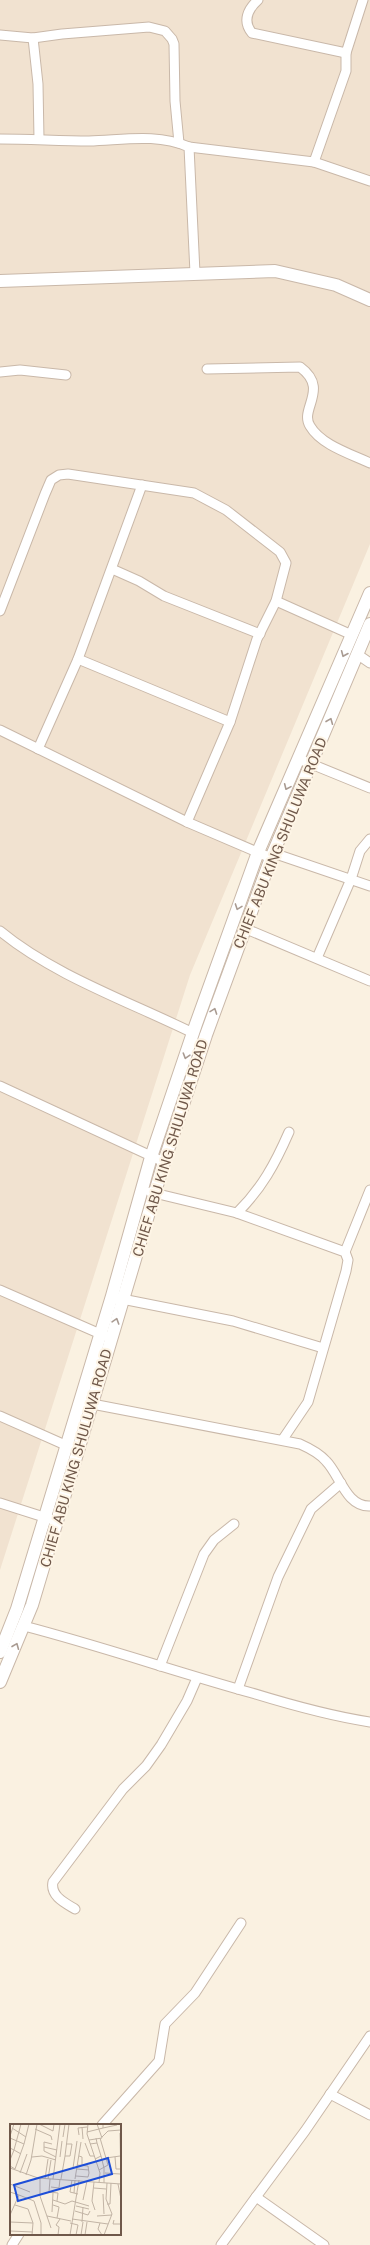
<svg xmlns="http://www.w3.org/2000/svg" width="370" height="2245" viewBox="0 0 370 2245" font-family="'Public Sans',sans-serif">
	<rect width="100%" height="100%" fill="#faf1e1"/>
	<!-- residential -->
	<polygon fill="#f1e2d0" points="0,0 370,0 370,544 190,975 0,1570"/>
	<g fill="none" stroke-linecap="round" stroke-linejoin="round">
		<defs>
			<g id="minor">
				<path d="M258,0c-10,9 -16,21 -6,33l94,20"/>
				<polyline points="0,35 33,38 62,34 149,27 165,31 172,39 174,44 175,101 179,143"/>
				<polyline points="33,38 38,84 39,139"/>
				<path d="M0,139c30,0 60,2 89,2 35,-1 67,-8 100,6l6,126"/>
				<polyline points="189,147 314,162 370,181"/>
				<polyline points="314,162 346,71 346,53 363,0"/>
				<path d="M207,369l93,-2c30,22 -1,42 10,59 11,19 41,28 60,37"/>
				<polyline points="0,372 20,370 66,375"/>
				<polyline points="112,569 139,581 164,596 260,634"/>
				<polyline points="276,601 352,635"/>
				<polyline points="0,611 45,494 51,480 59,475 68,474 194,493 226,510 280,552 286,563 276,601 257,639 230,722 187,822"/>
				<polyline points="357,654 370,663"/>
				<polyline points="78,659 230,722"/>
				<polyline points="0,730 187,822 271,858"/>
				<polyline points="38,749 78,659 142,485"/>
				<polyline points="299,759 370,788"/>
				<polyline points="273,853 370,886"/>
				<polyline points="244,928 370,981"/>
				<path d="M0,931c53,44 130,71 193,102"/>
				<polyline points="317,958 351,879 360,851 370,839"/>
				<polyline points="0,1086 164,1162"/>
				<polyline points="150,1192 237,1213 345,1252 348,1260 346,1271 308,1402 283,1439"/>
				<path d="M237,1213c25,-25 38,-49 52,-81"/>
				<polyline points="345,1252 370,1190"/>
				<polyline points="0,1290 105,1336"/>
				<polyline points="117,1298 233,1321 323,1348"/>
				<path d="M87,1403l213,41c9,4 20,10 26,17 14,14 20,46 44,45"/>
				<polyline points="0,1416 72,1448"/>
				<polyline points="0,1503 50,1519"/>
				<path d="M24,1626c77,20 152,46 228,67 39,12 78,23 118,29"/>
				<polyline points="160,1666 204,1554 214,1540 234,1524"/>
				<polyline points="238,1689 278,1577 311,1509 341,1483"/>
				<path d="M75,1909c-10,-6 -25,-13 -22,-27l70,-93 23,-23 15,-21 26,-44 10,-23"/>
				<polyline points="330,2094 370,2115"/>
				<polyline points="102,2125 159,2061 165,2024 195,1993 241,1923"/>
				<polyline points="256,2197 305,2131 370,2036"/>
				<polyline points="12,2245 19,2234"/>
				<polyline points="221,2245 256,2197 324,2245"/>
			</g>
			<g id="tertiary">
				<polyline points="0,281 275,271 336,285 370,300"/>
				<polyline points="0,1652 17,1609 112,1296 151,1157 196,1024 258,852 370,593"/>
				<polyline points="0,1682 32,1605 164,1162 206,1035 271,858 370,624"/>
			</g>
		</defs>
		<!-- minor casing -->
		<use href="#minor" stroke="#c9b8a9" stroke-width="11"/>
		<!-- tertiary casing -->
		<use href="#tertiary" stroke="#c9b8a9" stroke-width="14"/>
		<!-- minor -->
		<use href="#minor" stroke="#fff" stroke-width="9"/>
		<!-- tertiary -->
		<use href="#tertiary" stroke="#fff" stroke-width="12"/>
	</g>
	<!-- one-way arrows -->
	<defs><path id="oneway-chevron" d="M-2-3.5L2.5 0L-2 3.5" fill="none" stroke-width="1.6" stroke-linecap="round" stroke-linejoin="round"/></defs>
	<g stroke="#a99b92">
		<use href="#oneway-chevron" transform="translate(344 654) rotate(113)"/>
		<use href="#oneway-chevron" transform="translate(330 721) rotate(-68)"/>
		<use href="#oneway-chevron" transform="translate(287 787) rotate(114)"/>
		<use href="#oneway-chevron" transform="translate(238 907) rotate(110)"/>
		<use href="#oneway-chevron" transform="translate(214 1011) rotate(-70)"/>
		<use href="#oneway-chevron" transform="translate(186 1056) rotate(107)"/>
		<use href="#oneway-chevron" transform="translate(116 1321) rotate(-72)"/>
		<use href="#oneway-chevron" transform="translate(16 1646) rotate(-68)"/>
	</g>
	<g text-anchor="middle" stroke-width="4" stroke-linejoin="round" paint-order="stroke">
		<!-- street labels -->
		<g font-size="14" fill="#6f584a" stroke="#fef5e6">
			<text transform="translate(280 843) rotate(-68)" y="5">CHIEF ABU KING SHULUWA ROAD</text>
			<text transform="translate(170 1148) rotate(-73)" y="5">CHIEF ABU KING SHULUWA ROAD</text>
			<text transform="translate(76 1458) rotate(-74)" y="5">CHIEF ABU KING SHULUWA ROAD</text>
		</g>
	</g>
	<!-- overview -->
	<g transform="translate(10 2124)">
		<rect width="111" height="111" fill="#faf1e1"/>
		<path fill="none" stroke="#c2b4a5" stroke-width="1" d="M29,0l14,7 1,-7M78,0l-1,10 13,39 -1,10M72,3l1,12M2,4l14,9M93,4l14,-3M25,5l16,7 1,4M77,8l16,-4v-4M110,9l1,51M69,11l-1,-7 9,-1M0,12l4,-12M53,13l2,-13M92,13l6,-6 13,-1M0,14l14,6 5,-20M79,16l13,-2 -5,-14M75,19l5,13h4M42,20l-8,-2v9l12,6M56,20h6l-2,12h-5l4,-32M80,20l7,-1 -1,-5M34,23l13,3M0,24l4,2 7,-26M69,32l3,1v9M91,32l3,12M22,33l10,-1 14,4M50,33l2,-16M105,33l1,12h4M96,34l14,-2M85,35l6,-3 -4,-13M0,36l4,-10 7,4M0,42l5,3 9,-25M0,44l28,10 83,6M63,44l4,-27M94,44v15M67,45l12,1M89,46l9,-5 -8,-27M10,49l7,-19M95,49l15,1M16,51l5,-15 6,-36M66,52l12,1 1,-4 -1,-7 -11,-1M30,55v17l11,32M35,55l3,-20M38,55l3,-19M40,55l-1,13 9,1 -1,8M43,55l7,-55M51,55l4,-23M65,55l6,-37M62,56l-2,12 8,2M84,58l-2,19 3,9M0,60l20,8M108,60l3,15M41,63l8,1 1,-9M84,64l12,1M0,68l9,3 -9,20M64,69l1,-13M93,70l1,20M9,71l15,6 7,22v12M43,76l12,4 7,-3 17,5M73,76l4,-19M97,80h3l1,-21M5,81l13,4 5,14M43,81l6,2 -2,11M66,82l13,3M65,87l13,4 2,-4M42,88l1,-19M37,92l24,5M87,92l15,-1M62,95l36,5M104,96l-1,4h8M0,98l23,1 -1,12M72,98l1,-15M60,99l8,2 -2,10M90,99l-2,6 4,6M0,107l23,1M48,111l1,-8 -3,-2 4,-6M60,111l9,-55M71,111l2,-13M75,111l2,-13M94,111l8,-21 -6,-15 1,-16"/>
		<path fill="#1d4ed8" fill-opacity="0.15" stroke="#1d4ed8" stroke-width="2" d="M98,34l4,16 -94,27 -4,-16z"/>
		<rect width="111" height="111" fill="none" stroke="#6f584a" stroke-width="2"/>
	</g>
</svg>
